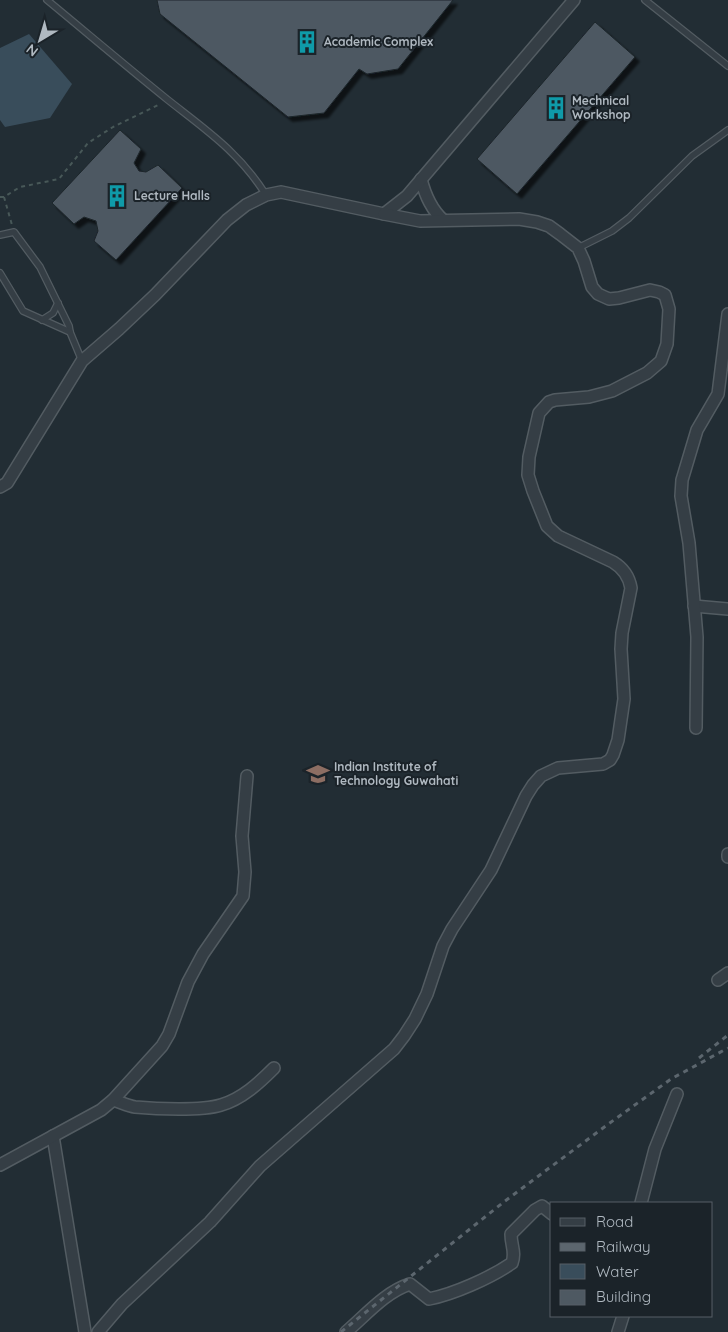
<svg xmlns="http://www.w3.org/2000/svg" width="728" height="1332" viewBox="0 0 728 1332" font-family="Quicksand,sans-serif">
	<defs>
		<filter id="shadow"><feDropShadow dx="4.5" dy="4.5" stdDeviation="1" flood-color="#0009"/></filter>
	</defs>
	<rect width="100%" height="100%" fill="#222d34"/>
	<!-- water -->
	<polygon fill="#394d5b" points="29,34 72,84 50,118 5,127 0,120 0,48"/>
	<!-- building -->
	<g fill="#4e5962" stroke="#1d252b" filter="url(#shadow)">
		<polygon points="157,0 453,0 398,69 367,74 359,69 324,113 288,117 160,14"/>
		<polygon points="595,22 635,57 517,194 477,159"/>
		<polygon points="120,130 141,149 134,163 139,171 146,172 158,165 182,188 116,260 94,241 98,231 96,221 84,217 74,224 52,203"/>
	</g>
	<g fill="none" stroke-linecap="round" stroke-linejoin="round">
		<defs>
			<g id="lane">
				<path d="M47,0c40,33 80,67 121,100 38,30 71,52 98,95"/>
				<polyline points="645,0 728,66"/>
				<polyline points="0,235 14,232 40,267 69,326 70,332"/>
				<polyline points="578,248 612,231 629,218 692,156 728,130"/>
				<polyline points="0,273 23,311 70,332 82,361"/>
				<polyline points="42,320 53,313 58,303"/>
			</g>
			<g id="street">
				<path d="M421,179c4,16 10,30 22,41"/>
				<polyline points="0,487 7,483 82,361 119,329 155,295 227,220 246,205 266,195 281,192 384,214 407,196 574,0"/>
				<polyline points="694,606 728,609"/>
				<polyline points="696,728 697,637 689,543 681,496 682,480 697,430 718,394 728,314"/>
				<polyline points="728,854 728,857"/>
				<polyline points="718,980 728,973"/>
				<path d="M113,1100c7,2 15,6 22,7 21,2 67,4 86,-2 21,-6 38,-22 53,-37"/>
				<polyline points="53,1136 85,1332"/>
				<polyline points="0,1165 101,1110 113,1100 162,1046 169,1034 188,982 203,954 243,896 245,872 242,836 247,776"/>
				<polyline points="641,1203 655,1149 677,1094"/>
				<path d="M98,1332l24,-28 88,-82 50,-56 134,-117 10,-13 11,-17 12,-25 16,-48 9,-17 39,-59 35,-74 7,-11 8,-9 17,-8 45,-4 7,-4 3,-5 5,-15 6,-41 -3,-50 1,-16 9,-45c-2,-12 -8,-20 -18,-26l-55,-26 -11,-10 -14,-35 -5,-16 1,-18 10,-44 10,-11 6,-2 34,-3 23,-6 35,-18 14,-12 6,-17 2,-35 -4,-14 -6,-3 -9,-2 -31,8 -10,1 -11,-5 -6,-7 -8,-26 -6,-13 -18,-14 -11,-8 -12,-4 -18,-3 -99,2 -36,-7"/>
				<path d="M346,1332c19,-16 39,-40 64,-48l19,15c25,-5 61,-21 83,-36 4,-11 -1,-17 -1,-29l24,-24 7,-4 10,8"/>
				<polyline points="618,1332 623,1316"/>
			</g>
		</defs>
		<!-- lane casing -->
		<use href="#lane" stroke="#535c62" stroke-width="8"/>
		<!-- street casing -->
		<use href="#street" stroke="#535c62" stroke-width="14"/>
		<!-- path -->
		<g stroke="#485858" stroke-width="2" stroke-dasharray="4 4" stroke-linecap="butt">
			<polyline points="0,197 4,197 20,187 59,179 88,143 113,127 160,104"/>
			<polyline points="4,197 12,225"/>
		</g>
		<!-- lane -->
		<use href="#lane" stroke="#353e45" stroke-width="5.5"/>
		<!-- street -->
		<use href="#street" stroke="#353e45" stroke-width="11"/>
		<!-- rail -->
		<g stroke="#5c666e" stroke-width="3" stroke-dasharray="5 5" stroke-linecap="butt">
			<polyline points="699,1058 728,1035"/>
			<polyline points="341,1332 505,1201 607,1125 671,1079 728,1048"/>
		</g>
	</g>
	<!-- icons -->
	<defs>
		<symbol id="building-bare" viewBox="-9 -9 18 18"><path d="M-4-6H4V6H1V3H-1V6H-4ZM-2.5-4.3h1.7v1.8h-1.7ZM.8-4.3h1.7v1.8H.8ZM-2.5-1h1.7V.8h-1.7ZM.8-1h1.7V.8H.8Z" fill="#0f9aa8" stroke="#1b2329" stroke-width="2.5" paint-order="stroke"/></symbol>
		<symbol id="university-bare" viewBox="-9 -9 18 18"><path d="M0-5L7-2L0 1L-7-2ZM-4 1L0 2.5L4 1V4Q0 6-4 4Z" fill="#8d6e63" stroke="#1b2329" stroke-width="2.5" paint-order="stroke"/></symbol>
	</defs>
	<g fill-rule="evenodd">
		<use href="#building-bare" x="291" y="26" width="32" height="32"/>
		<use href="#building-bare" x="540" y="92" width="32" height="32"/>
		<use href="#building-bare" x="101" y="180" width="32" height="32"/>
		<use href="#university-bare" x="302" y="758" width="32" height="32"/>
	</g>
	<g text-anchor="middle" stroke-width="4" stroke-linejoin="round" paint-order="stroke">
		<!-- poi labels -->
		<g font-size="12" font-weight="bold" fill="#b0b9c1" stroke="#1b2329" text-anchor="start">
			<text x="324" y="46">Academic Complex</text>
			<text x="572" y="105">Mechnical<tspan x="572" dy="14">Workshop</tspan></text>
			<text x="134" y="200">Lecture Halls</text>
			<text x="334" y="771">Indian Institute of<tspan x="334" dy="14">Technology Guwahati</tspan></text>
		</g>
	</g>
	<!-- legend -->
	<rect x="550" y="1202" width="162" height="115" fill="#1b2329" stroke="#575f66"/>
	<rect x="560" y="1218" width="25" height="8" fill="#353e45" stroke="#575f66"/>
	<text x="596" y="1227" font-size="15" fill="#b0b9c1">Road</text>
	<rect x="560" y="1243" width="25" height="8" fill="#5c666e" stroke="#575f66"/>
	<text x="596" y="1252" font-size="15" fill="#b0b9c1">Railway</text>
	<rect x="560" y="1264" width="25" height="15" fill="#394d5b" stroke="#575f66"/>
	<text x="596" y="1277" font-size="15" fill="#b0b9c1">Water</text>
	<rect x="560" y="1290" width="25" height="15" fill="#4e5962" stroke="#575f66"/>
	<text x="596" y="1302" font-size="15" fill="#b0b9c1">Building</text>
	<!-- north arrow -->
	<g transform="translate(40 40) rotate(218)" stroke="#1b2329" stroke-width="4" paint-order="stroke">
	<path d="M0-4L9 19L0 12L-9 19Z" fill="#b0b9c1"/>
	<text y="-8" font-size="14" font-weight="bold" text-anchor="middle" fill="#b0b9c1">N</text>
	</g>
</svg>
